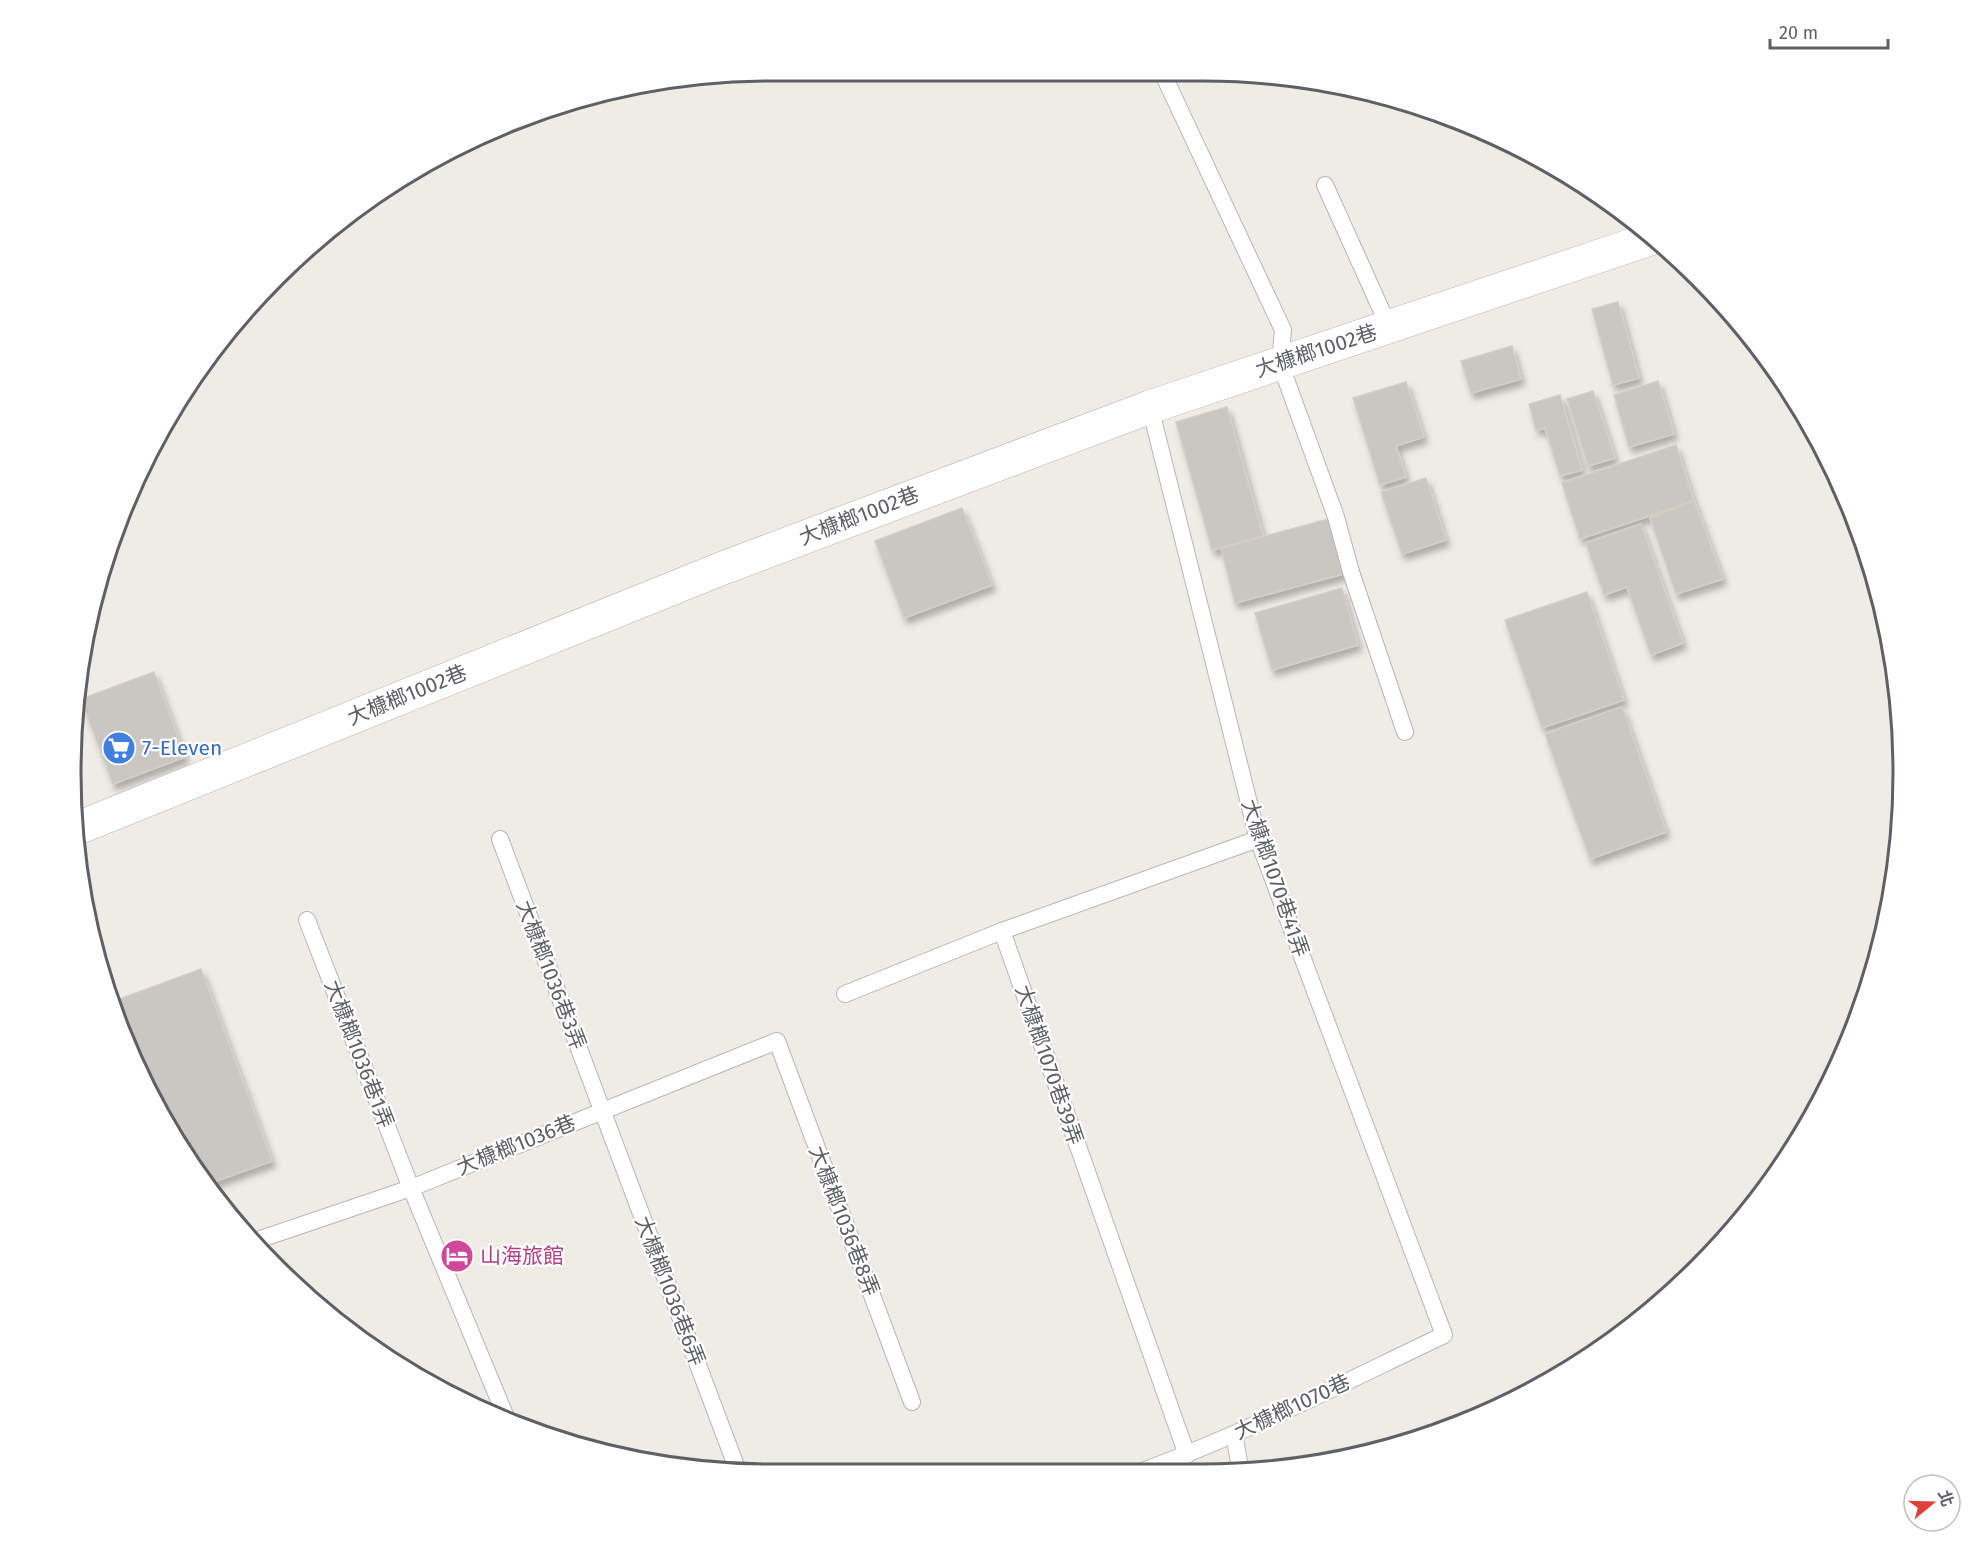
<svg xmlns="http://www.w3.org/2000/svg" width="1974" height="1545" viewBox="0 0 1974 1545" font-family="'Fira Sans','Noto Sans TC',sans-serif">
	<defs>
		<filter id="shadow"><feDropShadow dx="3.5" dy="6" stdDeviation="3" flood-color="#0004"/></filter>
	</defs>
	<rect width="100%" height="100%" fill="#efece6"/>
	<!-- building -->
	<g fill="#cac7c2" stroke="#d3cec4" stroke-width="1.5" filter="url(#shadow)">
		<polygon points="1618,302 1639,378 1613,385 1592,309"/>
		<polygon points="1512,346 1521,379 1471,393 1461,361"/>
		<polygon points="1658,381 1674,434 1629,447 1614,395"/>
		<polygon points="1406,382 1424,437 1396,446 1406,477 1380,485 1353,398"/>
		<polygon points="1593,391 1615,458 1588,466 1567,399"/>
		<polygon points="1560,395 1582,470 1560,476 1545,428 1536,430 1529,404"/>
		<polygon points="1227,407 1263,536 1212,550 1176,422"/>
		<polygon points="1676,445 1694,501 1580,539 1562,483"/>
		<polygon points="1426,478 1446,540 1402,554 1381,492"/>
		<polygon points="1694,501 1723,579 1676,594 1650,518"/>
		<polygon points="962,508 992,585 904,618 875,541"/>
		<polygon points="1336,517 1351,572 1235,603 1221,548"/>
		<polygon points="1641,524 1683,643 1651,655 1627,587 1604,595 1586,543"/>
		<polygon points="1342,588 1358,645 1272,670 1255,613"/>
		<polygon points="1587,592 1624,700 1542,728 1505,620"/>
		<polygon points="154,672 185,757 113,784 81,699"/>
		<polygon points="1622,707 1666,832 1590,859 1545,734"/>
		<polygon points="201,969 272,1161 208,1184 167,1127 120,999"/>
	</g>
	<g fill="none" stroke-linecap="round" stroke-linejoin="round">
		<defs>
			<g id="lane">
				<polyline points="1162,72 1283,330 1280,363 1336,517 1351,572 1405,732"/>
				<polyline points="1325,185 1389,327"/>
				<polyline points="500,839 738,1471"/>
				<polyline points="307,920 411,1188 508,1422"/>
				<polyline points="845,994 1002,931"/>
				<polyline points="252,1242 411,1188 777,1041 912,1402"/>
				<polyline points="1234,1434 1241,1473"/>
				<polyline points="1187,1455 1002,931 1258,839"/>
				<path d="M1137,1473c105,-38 206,-90 307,-138l-186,-496 -108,-432"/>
			</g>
			<polyline id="secondary" points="78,828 723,568 1150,407 1653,238"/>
		</defs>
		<!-- lane casing -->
		<use href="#lane" stroke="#b3b6ba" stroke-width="18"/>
		<!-- secondary casing -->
		<use href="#secondary" stroke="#b2b5b9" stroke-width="34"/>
		<!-- lane -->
		<use href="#lane" stroke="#fff" stroke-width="16"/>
		<!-- secondary -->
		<use href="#secondary" stroke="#fff" stroke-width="33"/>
	</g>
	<!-- icons -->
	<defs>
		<symbol id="supermarket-disc" viewBox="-11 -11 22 22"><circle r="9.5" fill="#3f7fe0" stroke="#fff"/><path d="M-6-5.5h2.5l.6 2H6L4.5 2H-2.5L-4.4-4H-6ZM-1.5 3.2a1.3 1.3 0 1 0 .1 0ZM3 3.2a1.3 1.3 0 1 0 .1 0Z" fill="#fff"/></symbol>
		<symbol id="hotel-disc" viewBox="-11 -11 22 22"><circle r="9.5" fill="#d1479c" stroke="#fff"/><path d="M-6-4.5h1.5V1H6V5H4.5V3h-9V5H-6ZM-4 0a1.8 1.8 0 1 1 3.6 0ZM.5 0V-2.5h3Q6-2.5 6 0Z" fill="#fff"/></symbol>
	</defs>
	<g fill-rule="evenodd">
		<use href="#supermarket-disc" x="100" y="729" width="38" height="38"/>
		<use href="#hotel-disc" x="438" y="1237" width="38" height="38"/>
	</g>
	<g text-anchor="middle" stroke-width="4.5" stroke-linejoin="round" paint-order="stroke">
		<!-- street labels -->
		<g font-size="21" fill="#5d6165" stroke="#fff">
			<text transform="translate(1316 351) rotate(-18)" y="7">大槺榔1002巷</text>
			<text transform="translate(859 516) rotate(-21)" y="7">大槺榔1002巷</text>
			<text transform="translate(407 695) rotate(-22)" y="7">大槺榔1002巷</text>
			<text transform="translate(1275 878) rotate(71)" y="7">大槺榔1070巷41弄</text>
			<text transform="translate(551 975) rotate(69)" y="7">大槺榔1036巷3弄</text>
			<text transform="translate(359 1054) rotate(69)" y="7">大槺榔1036巷1弄</text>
			<text transform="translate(1049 1065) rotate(71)" y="7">大槺榔1070巷39弄</text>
			<text transform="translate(516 1145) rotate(-22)" y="7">大槺榔1036巷</text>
			<text transform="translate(844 1221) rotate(69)" y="7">大槺榔1036巷8弄</text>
			<text transform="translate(670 1291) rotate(69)" y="7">大槺榔1036巷6弄</text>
			<text transform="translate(1292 1407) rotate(-25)" y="7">大槺榔1070巷</text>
		</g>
		<!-- shop labels -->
		<g font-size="21" fill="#366cbe" stroke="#fff" text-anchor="start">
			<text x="142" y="755">7-Eleven</text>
		</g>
		<!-- hotel labels -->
		<g font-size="21" fill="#b23c85" stroke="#fff" text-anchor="start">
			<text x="480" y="1263">山海旅館</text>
		</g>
	</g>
	<!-- crop -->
	<path d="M0 0H1974V1545H0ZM772 81H1202A691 691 0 0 1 1893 772V773A691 691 0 0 1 1202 1464H772A691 691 0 0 1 81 773V772A691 691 0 0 1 772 81Z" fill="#fff" fill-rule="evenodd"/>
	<path fill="none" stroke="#5d6165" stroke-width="3" d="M772 81H1202A691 691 0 0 1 1893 772V773A691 691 0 0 1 1202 1464H772A691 691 0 0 1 81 773V772A691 691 0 0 1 772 81Z"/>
	<!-- north arrow -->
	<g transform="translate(1932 1503) rotate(71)"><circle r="28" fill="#ffffff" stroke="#bec0c1" stroke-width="1.5"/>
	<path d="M0-4.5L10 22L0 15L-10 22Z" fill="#e1403a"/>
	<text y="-9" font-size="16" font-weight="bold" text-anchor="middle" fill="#5d6165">北</text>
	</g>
	<!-- scale -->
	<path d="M1770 39v9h118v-9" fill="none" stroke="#5d6165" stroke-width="3"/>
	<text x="1779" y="39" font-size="18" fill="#5d6165" stroke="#ffffff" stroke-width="4.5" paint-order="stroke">20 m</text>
</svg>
